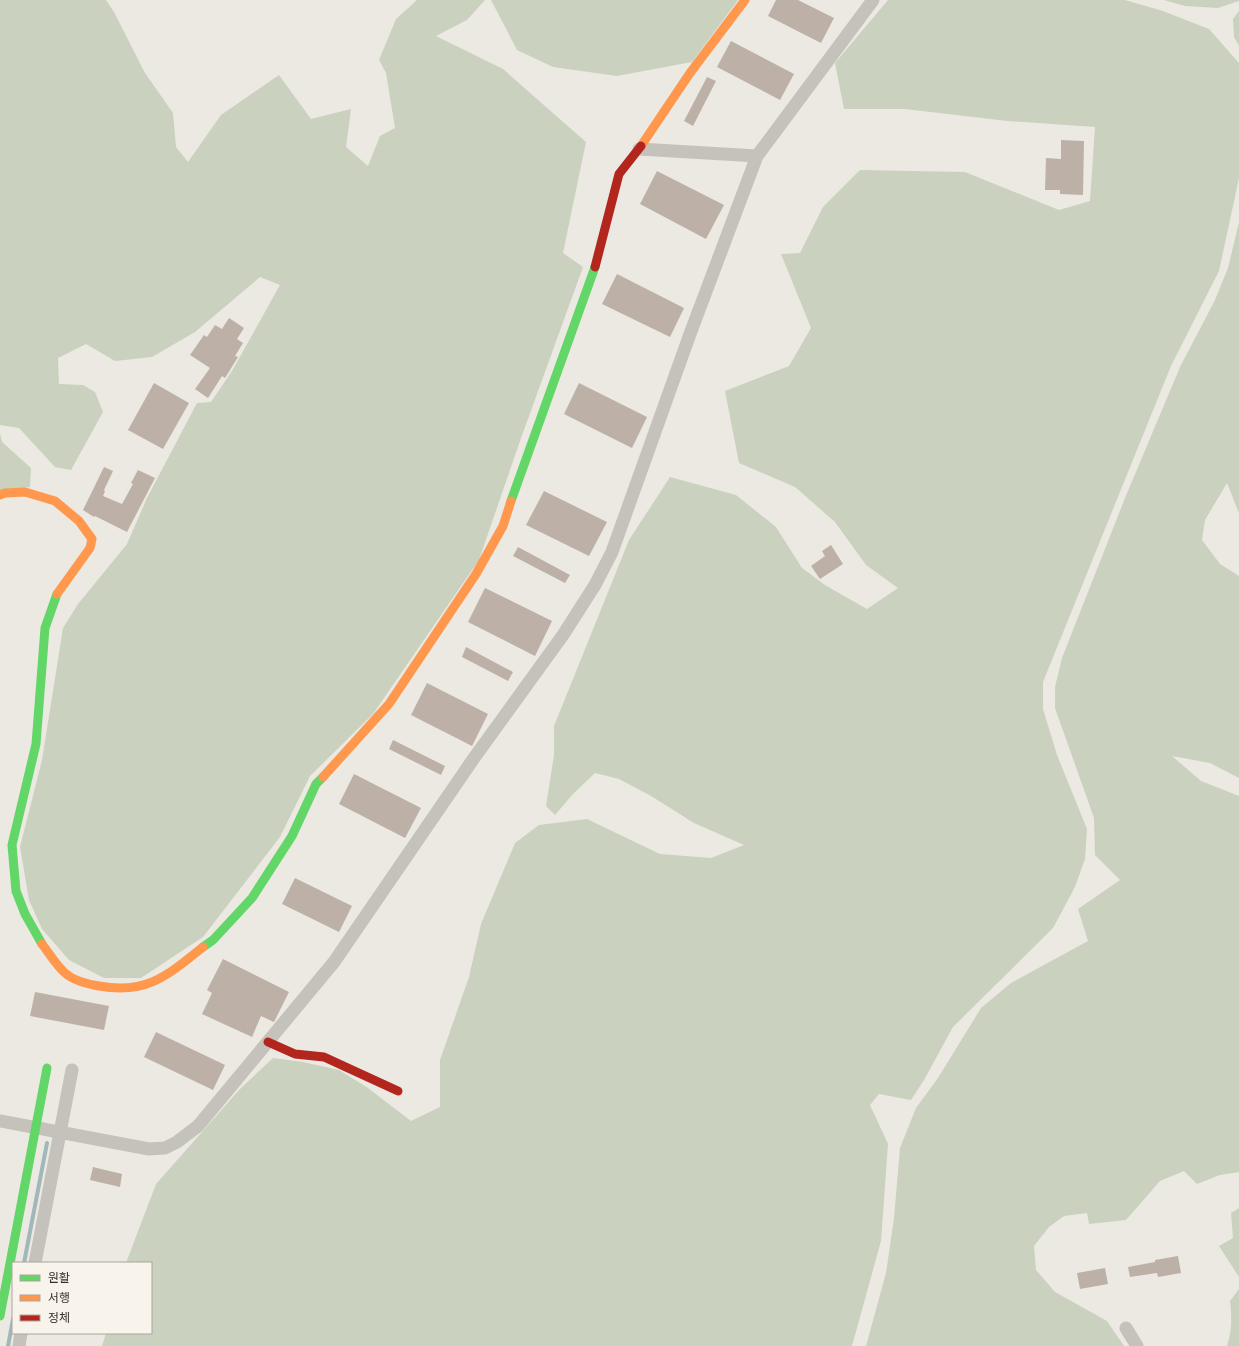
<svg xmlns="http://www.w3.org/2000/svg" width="1239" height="1346" viewBox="0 0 1239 1346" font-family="Ubuntu,'Noto Sans KR',sans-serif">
	<rect width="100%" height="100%" fill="#ece9e3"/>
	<!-- green -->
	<g fill="#cad1bf">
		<polygon points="0,0 106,0 114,12 145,73 173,113 176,147 188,162 221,115 279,75 311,119 351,109 346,147 368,166 380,136 395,128 386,73 379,60 396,19 417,0 485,0 467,20 436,36 503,69 586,142 563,253 583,267 520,441 479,560 373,714 310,776 280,837 203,937 141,978 104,978 69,960 42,929 29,900 20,847 42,760 63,628 78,604 127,544 147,498 197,403 211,402 232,371 280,285 260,277 195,332 152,357 115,361 86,344 58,358 59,384 83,385 95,392 103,412 71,470 55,467 19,428 0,425"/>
		<polygon points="491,0 738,0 692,62 617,76 553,67 517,50"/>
		<polygon points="888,0 1125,0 1163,11 1209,29 1239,63 1239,178 1219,271 1171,366 1043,682 1043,709 1057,755 1087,829 1085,859 1075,887 1053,928 953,1027 924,1080 911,1100 879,1094 870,1105 888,1144 881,1241 852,1346 102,1346 106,1333 151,1333 151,1263 126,1263 156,1184 240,1089 273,1058 303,1062 339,1070 368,1088 411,1121 440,1107 440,1060 469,977 481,924 515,843 539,825 587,819 660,854 711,858 744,845 694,823 651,796 619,779 595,773 573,794 555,815 546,806 554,755 554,726 629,540 670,477 736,495 776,527 802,568 825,585 867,609 898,588 866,565 835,522 795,487 739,463 725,391 789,366 811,328 781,254 800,253 823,207 860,170 965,172 1059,210 1090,201 1095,127 1007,121 905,109 844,109 835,63"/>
		<polygon points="1164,0 1239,0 1239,1 1218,8 1185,6"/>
		<polygon points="1239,11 1239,46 1234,37 1233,19"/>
		<polygon points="1239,222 1239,513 1227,483 1205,520 1202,540 1220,564 1239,576 1239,778 1210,763 1172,756 1201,781 1239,796 1239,1172 1220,1175 1197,1184 1184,1171 1160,1181 1126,1220 1089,1224 1087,1213 1064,1216 1049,1227 1034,1246 1036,1270 1055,1292 1107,1321 1124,1346 866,1346 886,1273 894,1218 900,1148 916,1108 938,1078 981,1008 1011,983 1088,941 1078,909 1120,880 1095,855 1094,818 1055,708 1055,687 1062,658 1125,498 1180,367 1215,300 1228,268"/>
		<polygon points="0,433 2,442 31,468 30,487 0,491"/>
		<polygon points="1239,1208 1239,1277 1219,1246 1233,1238 1231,1213"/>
		<path d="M1239,1289v57h-12c5,-15 5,-29 3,-45z"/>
	</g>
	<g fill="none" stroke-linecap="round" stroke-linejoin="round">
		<!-- stream -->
		<g stroke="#a1b7ba" stroke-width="4">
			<polyline points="24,1263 47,1143"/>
			<polyline points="8,1346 13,1319"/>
		</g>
	</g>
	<!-- building -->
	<g fill="#bdb0a7">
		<polygon points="776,0 798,0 834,18 821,43 768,16"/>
		<polygon points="731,41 794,74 780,100 717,67"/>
		<polygon points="707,77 716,81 693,126 684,121"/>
		<polygon points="1061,140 1084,141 1083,195 1060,194 1060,190 1045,190 1046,158 1061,159"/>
		<polygon points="657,171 724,205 706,239 640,204"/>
		<polygon points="617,274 684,308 670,337 602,304"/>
		<polygon points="229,318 244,328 237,339 243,343 235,356 238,357 225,378 222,376 208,398 195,389 210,368 190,355 204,335 207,337 215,325 222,329"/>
		<polygon points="154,383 189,403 163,449 128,430"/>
		<polygon points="579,383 647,417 632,448 564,414"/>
		<polygon points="104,467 113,471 104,490 105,491 103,496 122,504 133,484 131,483 138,470 155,478 127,532 95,516 94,517 83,510"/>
		<polygon points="544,491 607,522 589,556 526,525"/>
		<polygon points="831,545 843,564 820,579 811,566 825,556 822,551"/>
		<polygon points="518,547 570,575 565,583 513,556"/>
		<polygon points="485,588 552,621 535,656 468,622"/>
		<polygon points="466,647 513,672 508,681 462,657"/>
		<polygon points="427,683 488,714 472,746 411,715"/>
		<polygon points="393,740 445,766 441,775 389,749"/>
		<polygon points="354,774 421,808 405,838 339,804"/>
		<polygon points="295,878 352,906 339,932 282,904"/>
		<polygon points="223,959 289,992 274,1022 261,1016 252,1037 202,1014 212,993 207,990"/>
		<polygon points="35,992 109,1006 104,1030 30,1016"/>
		<polygon points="156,1032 225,1065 213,1090 144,1057"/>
		<polygon points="93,1167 122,1174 120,1187 90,1180"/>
		<polygon points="1178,1256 1181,1273 1158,1277 1157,1273 1130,1277 1128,1267 1155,1262 1155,1260"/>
		<polygon points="1105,1268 1108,1284 1080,1289 1077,1273"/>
	</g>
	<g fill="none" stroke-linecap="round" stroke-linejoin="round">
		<!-- street -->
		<g stroke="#c5c1bb" stroke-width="13">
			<polyline points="639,149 757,156"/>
			<polyline points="0,1121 149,1149 165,1148 177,1142 198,1126 334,962 474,758 563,635 595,585 612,552 690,334 757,156 873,0"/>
			<polyline points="35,1263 72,1070"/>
			<polyline points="1126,1328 1137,1346"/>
			<polyline points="19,1346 21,1333"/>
		</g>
		<!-- fast -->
		<g stroke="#63d668" stroke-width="9">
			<polyline points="511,501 595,267"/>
			<polyline points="42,944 25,914 16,891 12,845 36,744 45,628 57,594"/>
			<polyline points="203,947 213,940 252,898 292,836 316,784 323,777"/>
			<polyline points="0,1316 47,1068"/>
		</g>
		<!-- slow -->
		<g stroke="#ff974d" stroke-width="9">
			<polyline points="641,146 690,73 745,0"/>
			<polyline points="0,495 5,493 25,492 55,501 79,521 92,539 90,548 57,594"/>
			<polyline points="323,777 389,704 476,574 503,526 511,501"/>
			<path d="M42,944c7,9 14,21 23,29 9,8 22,11 34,13 48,9 69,-11 104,-39"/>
		</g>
		<!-- jam -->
		<g stroke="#b3261e" stroke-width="9">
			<polyline points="595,267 619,174 641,146"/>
			<polyline points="268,1042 295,1054 324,1057 398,1091"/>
		</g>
	</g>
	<!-- legend -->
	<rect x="12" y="1262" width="140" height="72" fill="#f8f4eb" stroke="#aaa59e"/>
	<rect x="20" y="1275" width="20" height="6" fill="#63d668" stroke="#aaa59e"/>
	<text x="48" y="1282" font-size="12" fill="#352f2a">원활</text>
	<rect x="20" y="1295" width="20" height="6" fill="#ff974d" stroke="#aaa59e"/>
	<text x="48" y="1302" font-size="12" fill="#352f2a">서행</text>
	<rect x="20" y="1315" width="20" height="6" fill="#b3261e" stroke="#aaa59e"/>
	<text x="48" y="1322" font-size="12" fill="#352f2a">정체</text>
</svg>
